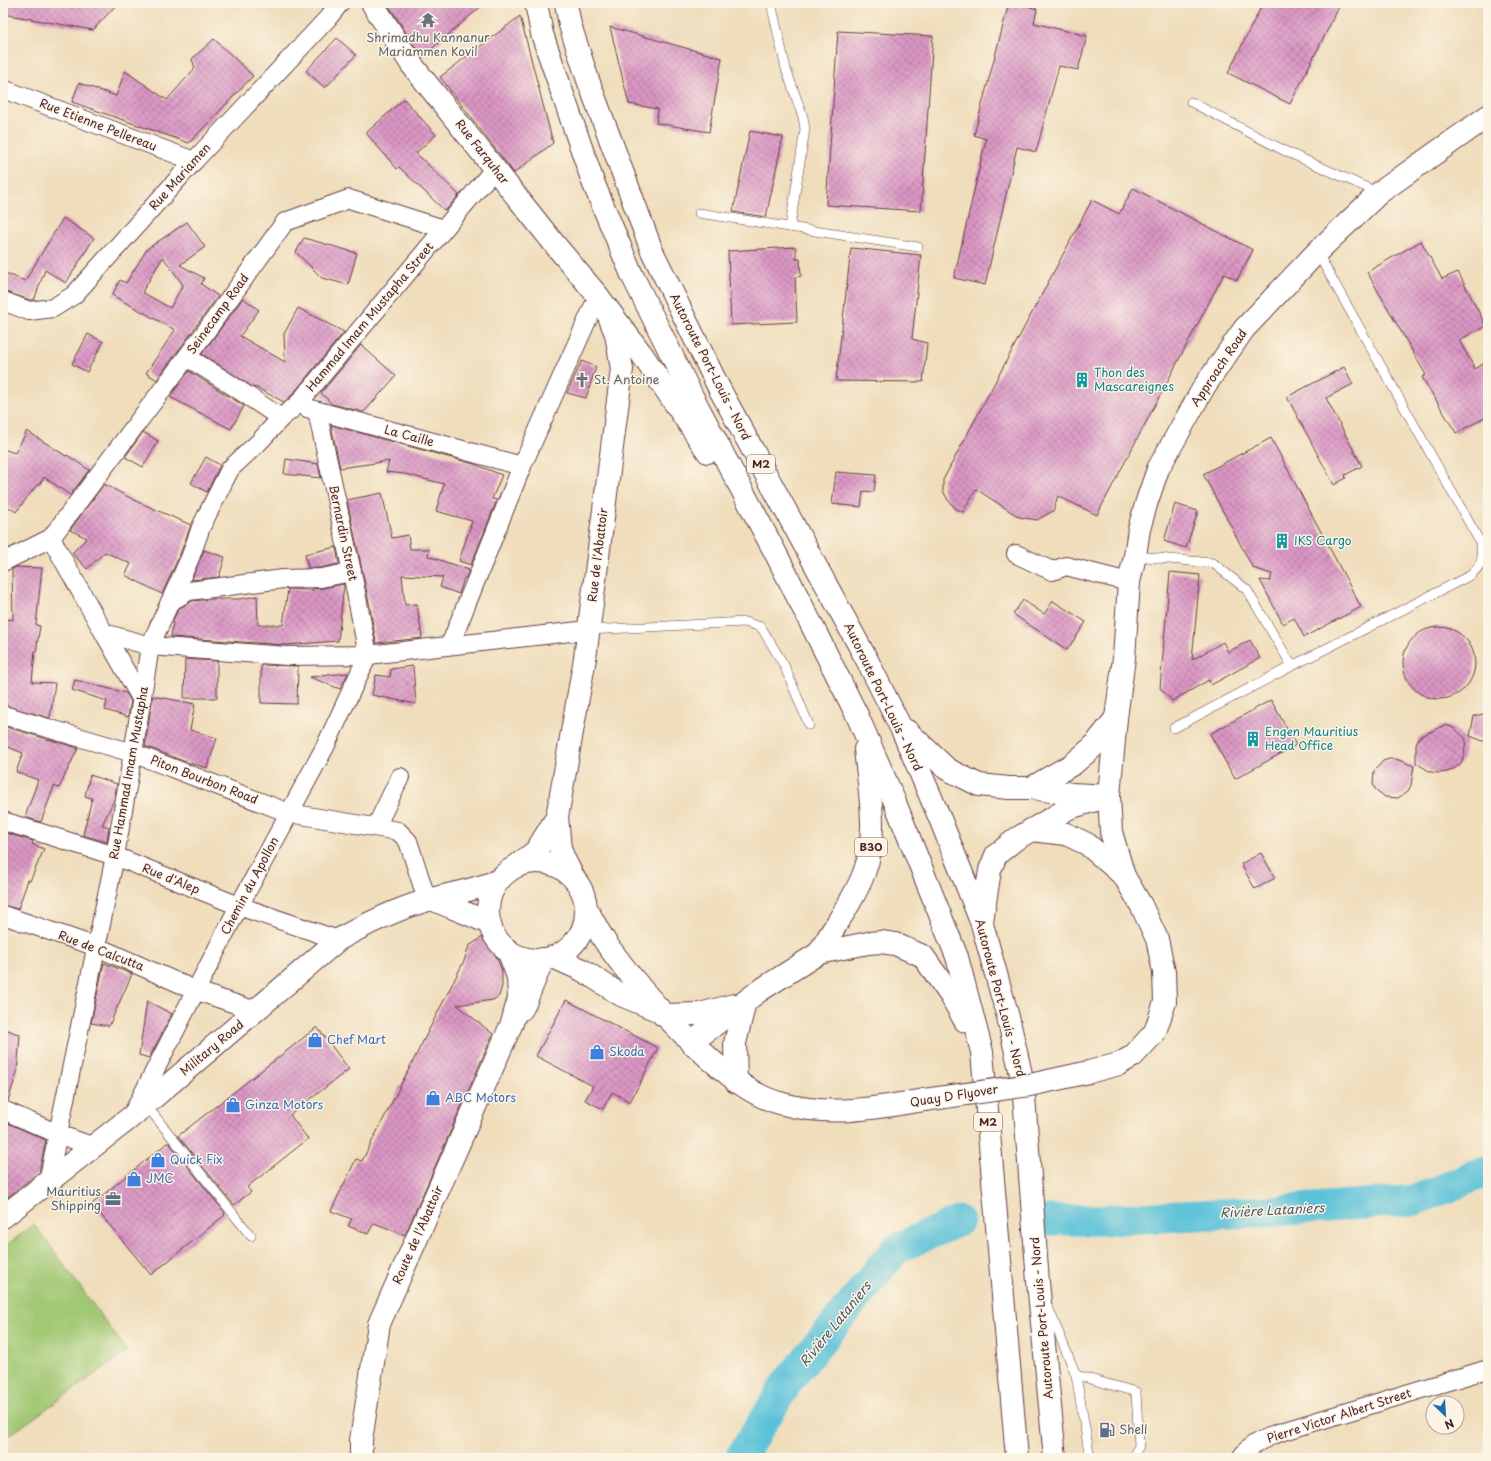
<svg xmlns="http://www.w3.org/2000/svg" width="1491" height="1461" viewBox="0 0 1491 1461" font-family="'Playpen Sans',sans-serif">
	<defs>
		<pattern id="building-cross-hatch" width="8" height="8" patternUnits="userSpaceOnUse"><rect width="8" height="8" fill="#da96c5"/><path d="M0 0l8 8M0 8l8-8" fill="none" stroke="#b37aa0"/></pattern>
	</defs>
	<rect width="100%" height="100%" fill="#fcf5e5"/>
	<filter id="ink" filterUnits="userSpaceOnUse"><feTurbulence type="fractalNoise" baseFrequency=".025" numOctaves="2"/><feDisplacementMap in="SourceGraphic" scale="8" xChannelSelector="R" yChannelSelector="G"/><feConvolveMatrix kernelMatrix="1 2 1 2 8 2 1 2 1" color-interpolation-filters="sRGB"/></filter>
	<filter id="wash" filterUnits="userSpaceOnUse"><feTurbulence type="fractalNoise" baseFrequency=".012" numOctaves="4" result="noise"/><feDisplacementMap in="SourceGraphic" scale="16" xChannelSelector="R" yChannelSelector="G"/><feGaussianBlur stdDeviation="0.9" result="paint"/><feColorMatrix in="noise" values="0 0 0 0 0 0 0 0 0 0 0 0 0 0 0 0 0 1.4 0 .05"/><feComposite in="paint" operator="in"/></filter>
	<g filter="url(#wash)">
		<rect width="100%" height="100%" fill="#efddbb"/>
		<!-- garden -->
		<polygon fill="#a1c873" stroke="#76744f" points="34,1224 127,1351 3,1440 3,1248"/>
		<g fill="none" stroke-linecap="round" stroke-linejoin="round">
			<!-- river -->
			<g stroke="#5bc2d9" stroke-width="31">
				<polyline points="1050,1220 1102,1220 1274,1211 1416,1200 1488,1171"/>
				<polyline points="740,1458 789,1380 896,1249 959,1221"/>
			</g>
		</g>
		<g id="blocks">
			<!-- building -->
			<g fill="url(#building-cross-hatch)" fill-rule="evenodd">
				<polygon points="3,3 118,3 93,30 3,14"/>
				<polygon points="387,3 485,3 422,57"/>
				<polygon points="1009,3 1016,3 1037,9 1034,23 1087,36 1078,70 1059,66 1036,152 1017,147 985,285 954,278 986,139 974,135"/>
				<polygon points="1263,3 1341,3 1290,104 1228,73"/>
				<polygon points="520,16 553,143 514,173 440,77"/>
				<polygon points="610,27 722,58 709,132 656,123 658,109 629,104"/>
				<polygon points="838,31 933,36 921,211 826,205"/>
				<polygon points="337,38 356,55 325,88 306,71"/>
				<polygon points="214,39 253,76 189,143 72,102 79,83 116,96 125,71 167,100 195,68 192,59"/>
				<polygon points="404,99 436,135 416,153 459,195 445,211 399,167 397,169 366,133"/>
				<polygon points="750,131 783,137 766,217 733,212"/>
				<polygon points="1133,188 1253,250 1237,280 1224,274 1097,515 1058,496 1053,511 1037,520 1019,517 976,489 963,512 955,508 948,500 943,491 943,480 1092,200 1119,214"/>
				<polygon points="63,218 94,238 66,283 45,270 34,300 30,300 3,291 3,272 25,281"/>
				<path d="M187,222l18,25 -25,18 24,13 -3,6 17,12 -61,84 -11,-7 29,-43 -63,-35 8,-15 6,3 21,-34zM163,257l20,28 -13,23 -28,-16z"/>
				<polygon points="304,238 357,253 348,285 322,278 296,252"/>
				<polygon points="1421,241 1442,279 1458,272 1486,326 1459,340 1475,369 1488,361 1488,416 1456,433 1422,377 1426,375 1367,272"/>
				<polygon points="796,247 796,259 800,259 801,276 795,277 797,322 731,325 728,251"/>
				<polygon points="851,248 921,255 912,339 927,343 923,382 836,381"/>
				<polygon points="243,298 259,310 240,336 285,362 284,334 298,308 344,332 291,396 284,402 255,387 254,388 202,354"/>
				<polygon points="88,334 103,342 87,372 72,364"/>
				<polygon points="361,345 396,376 364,412 332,404 321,393"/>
				<polygon points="582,361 596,367 586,398 567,393"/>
				<polygon points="1344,367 1353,384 1326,398 1362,466 1345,475 1346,478 1334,485 1287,397"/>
				<polygon points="189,371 244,406 231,429 170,397"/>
				<polygon points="331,425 474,464 502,475 492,499 497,500 471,565 459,561 472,521 436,511 444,484 405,474 386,472 389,461 340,468"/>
				<polygon points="27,431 66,456 67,455 89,470 70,495 44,477 39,485 37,485 16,512 3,503 3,449 15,453"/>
				<polygon points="143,432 158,441 143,467 125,457"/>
				<polygon points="1271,438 1361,607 1304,637 1294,618 1283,624 1260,580 1270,581 1272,574 1253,568 1203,474"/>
				<polygon points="206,457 220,465 207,492 191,483"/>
				<polygon points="286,459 318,464 321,478 284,474"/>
				<polygon points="836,472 876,475 874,492 863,491 861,507 832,504"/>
				<polygon points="104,484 138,502 191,525 180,554 162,594 125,575 131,564 105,552 87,569 72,553 87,538 70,530"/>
				<polygon points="382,493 392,538 408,535 410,549 429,549 428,556 469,570 466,578 464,578 459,594 440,587 443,577 402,575 405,605 417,604 422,638 376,643 370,607 347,500"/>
				<polygon points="1175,504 1198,511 1186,548 1164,541"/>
				<polygon points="336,547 339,564 320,568 308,568 305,554"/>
				<polygon points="204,550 225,557 219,577 191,580"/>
				<polygon points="16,567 42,568 36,625 40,626 36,652 35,651 32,682 55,683 50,718 3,705 3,647 7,648 5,619 13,620 12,569"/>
				<polygon points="1170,572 1200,575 1192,660 1223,642 1228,652 1250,640 1260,658 1211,685 1209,680 1172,701 1160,688"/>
				<polygon points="344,584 338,641 285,645 171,637 173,621 178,609 192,601 212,599 240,599 257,596 258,625 283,625 288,589 313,590 312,589 323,588"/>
				<polygon points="1023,600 1044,614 1053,601 1086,622 1067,650 1013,614"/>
				<circle cx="1439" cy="663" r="36"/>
				<polygon points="185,659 217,661 217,698 184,698"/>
				<polygon points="261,665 298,666 297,704 261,703"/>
				<polygon points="413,666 416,704 372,695 376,675 390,677 391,669"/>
				<polygon points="348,673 340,689 310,677"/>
				<polygon points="75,680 126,693 131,701 128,717 105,710 107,701 72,690"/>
				<polygon points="153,696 195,704 190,730 217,738 207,768 186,762 145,746"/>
				<polygon points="1271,700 1296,745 1235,779 1210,734"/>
				<polygon points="1488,713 1488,743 1470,736 1474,716"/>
				<polygon points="1445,725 1454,728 1466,739 1464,755 1461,763 1455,768 1447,772 1439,773 1431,772 1416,763 1416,744 1419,737"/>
				<polygon points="3,726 78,748 59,788 54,786 41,822 25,817 38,780 16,772 23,753 3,745"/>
				<polygon points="1389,759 1396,759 1414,766 1411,785 1408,791 1398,798 1385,797 1375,789 1373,784 1374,771 1383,761"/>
				<polygon points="90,775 117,784 114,800 102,825 109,827 107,842 83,835 92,798 85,796"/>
				<polygon points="3,832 33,841 32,844 44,849 30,881 28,880 18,909 3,905"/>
				<polygon points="1261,853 1275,878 1255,889 1241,864"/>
				<polygon points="484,936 496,956 502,971 502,986 499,996 493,1000 457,1005 493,1034 405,1235 374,1223 368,1234 348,1226 352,1219 331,1211 356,1159 362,1161 464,961 469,946"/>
				<polygon points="104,963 132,974 109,1026 91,1023"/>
				<polygon points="566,1000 658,1048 630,1102 612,1092 603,1109 585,1100 593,1086 536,1056"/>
				<polygon points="147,1001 172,1014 149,1058 139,1055"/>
				<polygon points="317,1027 349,1069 290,1115 308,1139 247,1187 251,1192 234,1205 178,1136"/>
				<polygon points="3,1028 20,1035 17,1072 8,1101 3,1100"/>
				<polygon points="3,1121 46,1140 39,1172 3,1201"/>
				<polygon points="167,1143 169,1143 225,1213 224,1214 225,1215 151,1275 92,1204"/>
			</g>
		</g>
	</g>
	<g filter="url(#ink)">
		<use href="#blocks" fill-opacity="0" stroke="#633c41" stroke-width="1"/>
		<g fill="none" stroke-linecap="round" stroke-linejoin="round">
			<defs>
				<g id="lane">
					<polyline points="771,3 786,69 803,117 805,129 790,227"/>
					<polyline points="1191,102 1287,152 1379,193"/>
					<polyline points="699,213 918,247"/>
					<polyline points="1135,556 1213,563 1247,590 1292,666"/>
					<polyline points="588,630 745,622 761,627 784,665 809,725"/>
					<path d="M1174,728l118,-62 179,-91c13,-13 12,-15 9,-33l-163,-290"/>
					<polyline points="146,1105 251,1236"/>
					<polyline points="1048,1307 1076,1375 1090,1458"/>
					<polyline points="1076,1375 1136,1392 1139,1446 1132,1458"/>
				</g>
				<g id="street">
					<polyline points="3,89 194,161"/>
					<polyline points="3,301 29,311 53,308 74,295 194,161 328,18 340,3"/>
					<polyline points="187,357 227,382 281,418"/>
					<polyline points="307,408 522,466"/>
					<polyline points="51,538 104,633 150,646 287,656 368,655 588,630"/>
					<polyline points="1016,554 1052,571 1066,566 1129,582"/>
					<polyline points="3,562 51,538 204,334 285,222 349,199 444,229"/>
					<polyline points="170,602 189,591 283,579 321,578 352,572"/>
					<polyline points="104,633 142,700"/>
					<polyline points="450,645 522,466 598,296"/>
					<polyline points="3,715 133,753 289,813 398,831 408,841 427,900"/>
					<polyline points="3,821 115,856 239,906 338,940"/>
					<polyline points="376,827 400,777"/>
					<polyline points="3,915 97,947 197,991 256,1011"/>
					<polyline points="3,1110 58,1134 94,1147"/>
					<polyline points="133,1113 239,906 325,747 368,655 352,572 317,411"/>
					<polyline points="48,1182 115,856 133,753 150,646 190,558 201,527 230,469 259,442 281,418 297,405 495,168"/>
					<path d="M1241,1458c8,-14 23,-19 37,-25l210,-64"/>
				</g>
				<g id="secondary">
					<polyline points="372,3 412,65 556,246 598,296 608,314 616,334 622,369 585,658 557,817 560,848 564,859 575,880"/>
					<circle cx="537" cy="911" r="49"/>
					<polyline points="516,866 536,851 557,817"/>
					<path d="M432,899c19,9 39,15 58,25"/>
					<path d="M586,908c8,14 15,29 25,42 29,40 63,77 100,110 21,18 43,37 72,44 48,13 93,4 141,-4"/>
					<polyline points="553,957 582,970 621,995 657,1010"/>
					<polyline points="522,1009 525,1003 543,959"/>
					<polyline points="1089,1072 1119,1064 1133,1056 1155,1032 1165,1002 1164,972 1157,939 1141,905 1124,876 1111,832 1109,796 1116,718 1124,658 1129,582 1135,556 1139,529 1147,501 1158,469 1204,387 1244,329 1317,252 1379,193 1488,116"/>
					<path d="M3,1217l128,-100 207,-177c28,-16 56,-30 87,-39 25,-8 50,-10 74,-21"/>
					<polyline points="361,1458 361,1440 379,1324 512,1023 519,998 518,977 508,950"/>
				</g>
				<g id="highway">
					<polyline points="536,3 542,34 593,182 632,275 692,396 775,552 857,715 894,800 957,957 982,1052 1017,1458"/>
					<polyline points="566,3 570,25 588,80 652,251 719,388 867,660 903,732 941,821 982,924 1008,1017 1023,1083 1038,1282 1055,1458"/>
					<polyline points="598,296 641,353 708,452"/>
					<polyline points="907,731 947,769 979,785 1009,788 1031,788 1072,794 1109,796"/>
					<polyline points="1031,788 1073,764 1093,747 1116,718"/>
					<polyline points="1031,830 1066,834 1087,844 1124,876"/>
					<polyline points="982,922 990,870 996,855 1016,839 1069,808 1096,800"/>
					<path d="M819,953c15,-27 34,-51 45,-80 15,-39 5,-83 1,-124"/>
					<polyline points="663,1015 700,1014 734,1005"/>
					<polyline points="691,1043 759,991 819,953 868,943 881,942 895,944 923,956 951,996 965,1021"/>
					<polyline points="736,1082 735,1043 745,1002"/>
				</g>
			</defs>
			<!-- lane casing -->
			<use href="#lane" stroke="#633c41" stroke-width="10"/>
			<!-- street casing -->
			<use href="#street" stroke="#633c41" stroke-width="20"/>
			<!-- secondary casing -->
			<use href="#secondary" stroke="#633c41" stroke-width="24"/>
			<!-- highway casing -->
			<use href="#highway" stroke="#633c41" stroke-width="24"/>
			<!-- lane -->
			<use href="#lane" stroke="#fff" stroke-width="9"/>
			<!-- street -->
			<use href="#street" stroke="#fff" stroke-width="18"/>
			<!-- secondary -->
			<use href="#secondary" stroke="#fff" stroke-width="22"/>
			<!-- highway -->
			<use href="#highway" stroke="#fff" stroke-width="22"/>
			<defs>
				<polyline id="secondary-bridge" points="924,1100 1030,1085 1089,1072"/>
			</defs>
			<!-- secondary-bridge casing -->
			<use href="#secondary-bridge" stroke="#633c41" stroke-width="24" stroke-linecap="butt"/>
			<!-- secondary-bridge -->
			<use href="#secondary-bridge" stroke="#fff" stroke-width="22"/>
		</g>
	</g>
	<!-- icons -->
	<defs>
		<symbol id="temple-bare" viewBox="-9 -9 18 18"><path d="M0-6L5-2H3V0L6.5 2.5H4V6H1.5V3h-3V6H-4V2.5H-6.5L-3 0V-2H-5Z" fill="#6b7280" stroke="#fcf5e5" stroke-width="2.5" paint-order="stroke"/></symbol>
		<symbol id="church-bare" viewBox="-9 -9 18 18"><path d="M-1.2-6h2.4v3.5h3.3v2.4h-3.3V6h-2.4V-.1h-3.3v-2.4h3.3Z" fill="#6b7280" stroke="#fcf5e5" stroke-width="2.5" paint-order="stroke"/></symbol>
		<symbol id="building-bare" viewBox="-9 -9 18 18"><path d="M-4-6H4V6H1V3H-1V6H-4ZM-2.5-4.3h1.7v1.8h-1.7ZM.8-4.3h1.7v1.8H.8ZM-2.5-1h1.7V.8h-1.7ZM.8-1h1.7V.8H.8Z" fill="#0f9aa8" stroke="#fcf5e5" stroke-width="2.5" paint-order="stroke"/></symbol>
		<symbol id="shop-bare" viewBox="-9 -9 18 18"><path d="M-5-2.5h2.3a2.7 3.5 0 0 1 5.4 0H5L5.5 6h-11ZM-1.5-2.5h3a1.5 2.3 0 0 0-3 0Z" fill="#3f7fe0" stroke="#fcf5e5" stroke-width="2.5" paint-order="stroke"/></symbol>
		<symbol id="office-bare" viewBox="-9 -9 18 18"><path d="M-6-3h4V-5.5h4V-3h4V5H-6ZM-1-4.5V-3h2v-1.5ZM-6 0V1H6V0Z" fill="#5c6f8a" stroke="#fcf5e5" stroke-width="2.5" paint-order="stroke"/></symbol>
		<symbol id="fuel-bare" viewBox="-9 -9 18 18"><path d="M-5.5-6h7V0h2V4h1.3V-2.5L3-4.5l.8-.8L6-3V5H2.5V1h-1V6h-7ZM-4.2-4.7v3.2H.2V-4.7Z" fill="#5c6f8a" stroke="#fcf5e5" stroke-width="2.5" paint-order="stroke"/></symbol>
	</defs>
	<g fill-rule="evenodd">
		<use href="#temple-bare" x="417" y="9" width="22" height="22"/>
		<use href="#church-bare" x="571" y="369" width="22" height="22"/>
		<use href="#building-bare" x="1071" y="369" width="22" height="22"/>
		<use href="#building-bare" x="1271" y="530" width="22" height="22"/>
		<use href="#building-bare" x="1242" y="728" width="22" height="22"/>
		<use href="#shop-bare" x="304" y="1029" width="22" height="22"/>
		<use href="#shop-bare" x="586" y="1041" width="22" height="22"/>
		<use href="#shop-bare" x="422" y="1087" width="22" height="22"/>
		<use href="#shop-bare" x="222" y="1094" width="22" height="22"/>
		<use href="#shop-bare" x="147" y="1149" width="22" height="22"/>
		<use href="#shop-bare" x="123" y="1168" width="22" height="22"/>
		<use href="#office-bare" x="102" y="1188" width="22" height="22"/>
		<use href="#fuel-bare" x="1096" y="1419" width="22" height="22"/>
	</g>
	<g text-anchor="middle" stroke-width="3" stroke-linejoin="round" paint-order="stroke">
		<!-- shield labels -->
		<g fill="#fcf5e5" stroke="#7f5f63" stroke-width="1">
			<rect x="747" y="455" width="28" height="18" rx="3"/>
			<rect x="855" y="838" width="32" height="18" rx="3"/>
			<rect x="974" y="1113" width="28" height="18" rx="3"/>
		</g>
		<g font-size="11" font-weight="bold" fill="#4a1f2b">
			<text x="761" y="468">M2</text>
			<text x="871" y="851">B30</text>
			<text x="988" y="1126">M2</text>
		</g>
		<!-- worship labels -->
		<g font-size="12" fill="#5b616d" stroke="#fcf5e5">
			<text x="428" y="42">Shrimadhu Kannanur<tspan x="428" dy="14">Mariammen Kovil</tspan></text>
			<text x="594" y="384" text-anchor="start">St. Antoine</text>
		</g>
		<!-- street labels -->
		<g font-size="12" fill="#4a1f2b" stroke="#fcf5e5">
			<text transform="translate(98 125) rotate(21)" y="4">Rue Etienne Pellereau</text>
			<text transform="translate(482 152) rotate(52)" y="4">Rue Farquhar</text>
			<text transform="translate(180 177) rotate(-48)" y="4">Rue Mariamen</text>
			<text transform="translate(218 314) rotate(-54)" y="4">Seinecamp Road</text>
			<text transform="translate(370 317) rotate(-50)" y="4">Hammad Imam Mustapha Street</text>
			<text transform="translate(710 367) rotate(63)" y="4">Autoroute Port-Louis - Nord</text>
			<text transform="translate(1219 368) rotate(-56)" y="4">Approach Road</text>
			<text transform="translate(409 436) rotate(15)" y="4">La Caille</text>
			<text transform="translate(343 533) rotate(78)" y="4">Bernardin Street</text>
			<text transform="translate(598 555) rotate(-83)" y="4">Rue de l'Abattoir</text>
			<text transform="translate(883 697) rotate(64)" y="4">Autoroute Port-Louis - Nord</text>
			<text transform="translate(129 773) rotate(-80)" y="4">Rue Hammad Imam Mustapha</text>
			<text transform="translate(204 780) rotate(21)" y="4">Piton Bourbon Road</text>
			<text transform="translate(171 879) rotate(22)" y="4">Rue d'Alep</text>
			<text transform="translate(250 886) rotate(-62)" y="4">Chemin du Apollon</text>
			<text transform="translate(101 951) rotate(21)" y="4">Rue de Calcutta</text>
			<text transform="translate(1000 998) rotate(75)" y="4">Autoroute Port-Louis - Nord</text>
			<text transform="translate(212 1048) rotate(-40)" y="4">Military Road</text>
			<text transform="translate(954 1096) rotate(-9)" y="4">Quay D Flyover</text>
			<text transform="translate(418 1235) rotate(-66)" y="4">Route de l'Abattoir</text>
			<text transform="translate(1042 1318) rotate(-95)" y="4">Autoroute Port-Louis - Nord</text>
			<text transform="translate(1339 1416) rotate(-18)" y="4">Pierre Victor Albert Street</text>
		</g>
		<!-- culture labels -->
		<g font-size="12" fill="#0d838f" stroke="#fcf5e5" text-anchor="start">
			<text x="1094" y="377">Thon des<tspan x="1094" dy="14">Mascareignes</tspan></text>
			<text x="1294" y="545">IKS Cargo</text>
			<text x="1265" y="736">Engen Mauritius<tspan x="1265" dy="14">Head Office</tspan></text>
		</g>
		<!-- shop labels -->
		<g font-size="12" fill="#366cbe" stroke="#fcf5e5" text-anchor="start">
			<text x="327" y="1044">Chef Mart</text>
			<text x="609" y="1056">Skoda</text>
			<text x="445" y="1102">ABC Motors</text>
			<text x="245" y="1109">Ginza Motors</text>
			<text x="170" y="1164">Quick Fix</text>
			<text x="146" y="1183">JMC</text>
		</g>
		<!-- service labels -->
		<g font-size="12" fill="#4e5e75" stroke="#fcf5e5" text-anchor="end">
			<text x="101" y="1196">Mauritius<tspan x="101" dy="14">Shipping</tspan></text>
			<text x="1119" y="1434" text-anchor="start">Shell</text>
		</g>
		<!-- water labels -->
		<g font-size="13" font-style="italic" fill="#505868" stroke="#fcf5e5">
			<text transform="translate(1272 1210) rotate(-3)" y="5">Rivière Lataniers</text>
			<text transform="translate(835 1324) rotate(-51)" y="5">Rivière Lataniers</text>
		</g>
	</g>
	<!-- margin -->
	<rect width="1491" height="1461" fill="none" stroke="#fcf5e5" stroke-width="16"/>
	<!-- north arrow -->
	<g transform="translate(1445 1415) rotate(155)"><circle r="19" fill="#fcf5e5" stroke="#b59f9b"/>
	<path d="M0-3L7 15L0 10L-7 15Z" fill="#1f6fb2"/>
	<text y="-6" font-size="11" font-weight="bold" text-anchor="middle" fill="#4a1f2b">N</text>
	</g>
</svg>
